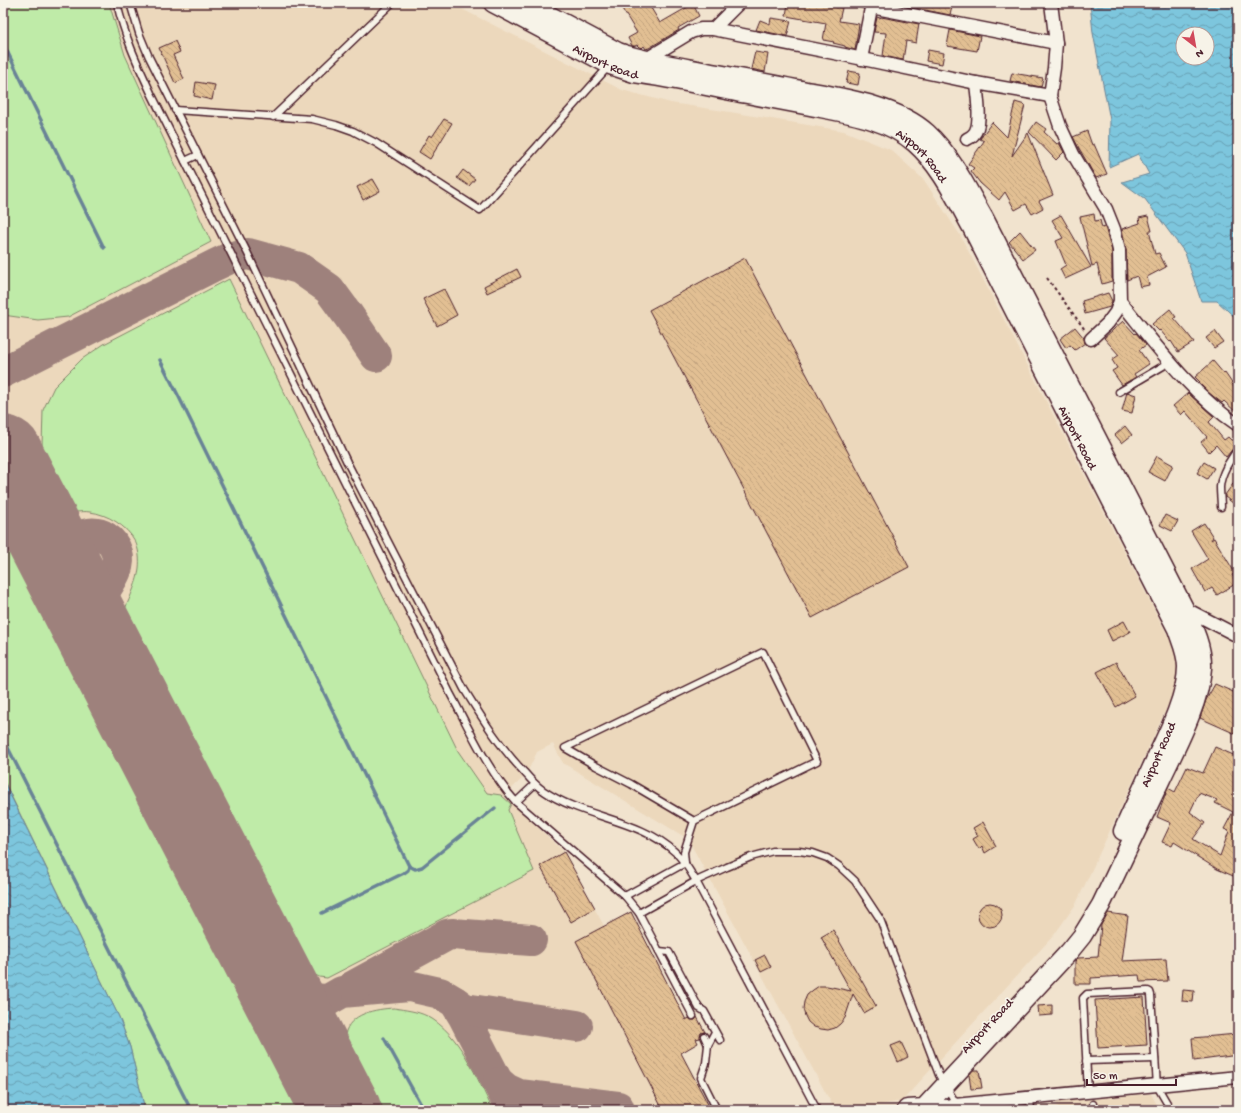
<svg xmlns="http://www.w3.org/2000/svg" width="1241" height="1113" viewBox="0 0 1241 1113" font-family="'Gochi Hand',sans-serif">
	<defs>
		<pattern id="water-waves" width="16" height="10" patternUnits="userSpaceOnUse"><rect width="16" height="10" fill="#7dc6dd"/><path d="M0 5q4-4 8 0t8 0" fill="none" stroke="#68a0b3"/></pattern>
		<pattern id="building-back-hatch" width="6" height="6" patternUnits="userSpaceOnUse"><rect width="6" height="6" fill="#e2bf93"/><path d="M-1 5l2 2M0 0l6 6M5-1l2 2" fill="none" stroke="#c3a47f"/></pattern>
	</defs>
	<rect width="100%" height="100%" fill="#f1e3ce"/>
	<filter id="ink" filterUnits="userSpaceOnUse"><feTurbulence type="fractalNoise" baseFrequency=".025" numOctaves="2"/><feDisplacementMap in="SourceGraphic" scale="8" xChannelSelector="R" yChannelSelector="G"/><feConvolveMatrix kernelMatrix="1 2 1 2 8 2 1 2 1" color-interpolation-filters="sRGB"/></filter>
	<g filter="url(#ink)">
		<!-- built -->
		<g fill="#ecd8bc">
			<polygon points="3,3 450,3 622,90 671,103 724,111 844,131 891,150 924,180 960,235 1174,648 1177,659 1178,670 1173,694 1076,904 1054,935 902,1101 851,1110 835,1110 688,839 563,763 553,744 537,752 526,775 504,796 564,852 604,926 631,912 686,1019 696,1014 707,1035 696,1040 698,1043 681,1053 711,1110 153,1110 137,1042 3,765"/>
			<polygon points="1151,1094 1160,1110 1058,1110 1057,1102"/>
		</g>
		<!-- grass -->
		<g fill="#bfeba8" stroke="#84856a">
			<polygon points="3,3 109,3 125,55 211,242 68,317 38,320 3,315"/>
			<path d="M229,279l229,472 29,42 14,2 10,9 -3,6 26,61 -207,107 -8,-1 -14,-8 -180,-360c5,-12 13,-28 14,-41 1,-8 0,-19 -4,-27 -8,-15 -28,-27 -45,-29 -5,-1 -10,0 -15,0l-33,-66 1,-36 11,-23 28,-28 22,-15z"/>
			<polygon points="3,538 297,1110 145,1110 130,1047 119,1017 3,779"/>
			<path d="M394,1008c11,2 23,3 33,8 33,17 50,63 66,94h-109l-39,-75c4,-22 31,-26 49,-27z"/>
		</g>
		<!-- water -->
		<g fill="url(#water-waves)" stroke="#698396" fill-rule="evenodd">
			<path d="M1090,3h148v317l-21,-19h-16l-16,-48 -40,-54 -23,-17 27,-8 -11,-20 -29,13 1,-47 -17,-87zM1183,34h24v24h-24z"/>
			<polygon points="3,780 119,1017 130,1047 145,1110 3,1110"/>
		</g>
		<g fill="none" stroke-linecap="round" stroke-linejoin="round">
			<!-- stream -->
			<g stroke="#698396" stroke-width="3.5">
				<polyline points="3,43 104,248"/>
				<polyline points="160,360 179,397 409,866 408,870 404,873 322,913"/>
				<polyline points="3,738 191,1110"/>
				<polyline points="409,866 415,869 422,867 495,808"/>
				<polyline points="384,1038 424,1110"/>
			</g>
			<!-- taxiway -->
			<g stroke="#9e817c" stroke-width="32">
				<polyline points="3,372 215,265 232,257 248,254 299,268 329,289 348,315 376,356"/>
				<path d="M70,585c-2,-8 -6,-17 -5,-24 4,-33 43,-37 52,-8 6,19 -16,38 -21,54 -2,6 -2,14 -4,21"/>
				<polyline points="270,973 283,993 291,998 328,1000 342,992 409,986 440,993 455,1002 463,1015 512,1110"/>
				<polyline points="352,987 447,935 452,934 531,940"/>
				<polyline points="455,1002 465,1009 577,1026"/>
				<path d="M303,1037c-3,-21 8,-28 25,-37"/>
				<polyline points="499,1083 506,1089 519,1095 618,1107"/>
			</g>
			<!-- runway -->
			<polyline stroke="#9e817c" stroke-width="80" points="3,455 341,1110"/>
		</g>
		<!-- building -->
		<g fill="url(#building-back-hatch)" stroke="#4a1f2b" fill-rule="evenodd">
			<polygon points="627,3 648,3 660,23 693,4 699,16 678,28 679,30 649,48 646,49 644,46 642,48 639,47 637,45 635,46 632,46 628,38 637,33 621,7"/>
			<polygon points="788,3 813,3 842,8 839,21 859,24 855,50 845,47 845,46 833,43 834,42 823,40 826,23 786,16"/>
			<polygon points="890,3 953,3 950,15"/>
			<polygon points="877,17 880,18 881,17 919,24 916,43 906,41 903,60 883,56 886,33 874,32"/>
			<polygon points="771,18 791,21 787,36 756,30 760,20 770,24"/>
			<polygon points="950,30 980,36 977,51 947,46"/>
			<polygon points="175,41 180,52 173,55 184,79 175,83 159,48"/>
			<polygon points="928,50 944,53 942,64 926,61"/>
			<polygon points="755,52 768,54 765,72 751,69"/>
			<polygon points="849,71 860,73 858,85 846,83"/>
			<polygon points="1012,73 1043,78 1041,87 1010,81"/>
			<polygon points="196,82 215,85 212,100 194,96"/>
			<polygon points="1015,102 1025,105 1012,156 1028,133 1053,195 1039,201 1043,208 1032,214 1026,204 1015,210 1005,192 999,200 980,183 971,171 974,168 968,164 984,141 980,139 992,122 1007,137"/>
			<polygon points="444,119 452,123 430,159 419,152 429,135 432,137"/>
			<polygon points="1036,122 1046,129 1044,132 1057,144 1059,143 1064,152 1056,160 1029,132"/>
			<polygon points="1087,131 1092,145 1094,144 1107,174 1096,178 1080,150 1073,137"/>
			<polygon points="463,170 475,179 469,186 457,178"/>
			<polygon points="373,179 380,191 363,200 357,187"/>
			<polygon points="1094,214 1095,221 1100,220 1102,228 1105,227 1112,251 1112,281 1102,284 1097,264 1092,266 1080,217"/>
			<polygon points="1061,215 1091,267 1065,279 1060,269 1066,265 1056,241 1063,238 1052,220"/>
			<polygon points="1148,216 1152,231 1149,231 1155,254 1159,253 1166,267 1147,277 1149,285 1140,287 1137,276 1127,280 1126,250 1122,229 1140,223 1139,218"/>
			<polygon points="1020,231 1035,250 1023,259 1009,242"/>
			<polygon points="745,258 909,567 812,618 649,310"/>
			<polygon points="517,269 521,277 487,293 484,286"/>
			<polygon points="444,289 457,315 437,326 423,299"/>
			<polygon points="1108,293 1112,301 1110,307 1085,314 1082,301"/>
			<polygon points="1170,309 1176,317 1174,318 1187,333 1194,342 1178,352 1171,341 1170,342 1160,330 1159,331 1152,324"/>
			<polygon points="1123,321 1135,334 1136,333 1146,345 1139,350 1149,364 1134,374 1136,377 1122,385 1112,371 1117,368 1112,360 1119,355 1104,338"/>
			<polygon points="1075,327 1084,338 1085,343 1075,350 1070,345 1066,348 1060,339"/>
			<polygon points="1215,331 1223,342 1214,348 1206,338"/>
			<polygon points="1213,361 1224,374 1225,373 1238,392 1238,414 1224,401 1222,403 1209,393 1199,383 1200,382 1195,377"/>
			<polygon points="1127,392 1136,395 1132,413 1122,411"/>
			<polygon points="1188,393 1214,417 1209,422 1224,440 1228,437 1236,445 1226,457 1216,445 1209,452 1201,442 1207,437 1185,411 1181,415 1173,406"/>
			<polygon points="1125,426 1132,435 1122,443 1115,435"/>
			<polygon points="1157,456 1173,465 1165,481 1148,472"/>
			<polygon points="1204,462 1214,468 1207,479 1197,473"/>
			<polygon points="1238,477 1238,507 1225,497 1225,495"/>
			<polygon points="1165,515 1178,521 1172,531 1160,525"/>
			<polygon points="1204,523 1213,537 1211,540 1214,538 1235,573 1232,575 1237,583 1217,595 1212,588 1205,592 1192,569 1208,559 1191,531"/>
			<polygon points="1124,621 1130,632 1112,641 1107,630"/>
			<polygon points="1116,662 1135,696 1116,707 1097,672"/>
			<polygon points="1215,684 1238,694 1238,735 1200,718 1206,700"/>
			<path d="M1215,747l23,10v121l-21,-9 -43,-27 -2,4 -10,-4 9,-19 -14,-6 11,-29 7,4 12,-25 16,6zM1199,793l18,7 -2,3 18,9 -9,17 5,2 -9,25 -27,-17 12,-16 -15,-11z"/>
			<polygon points="983,822 996,846 985,853 982,846 979,849 973,839 978,836 973,828"/>
			<polygon points="564,852 595,908 571,922 540,866"/>
			<circle cx="990" cy="915" r="12"/>
			<polygon points="631,912 686,1020 689,1018 691,1020 695,1020 697,1017 705,1032 701,1033 700,1038 696,1039 698,1043 681,1053 711,1110 663,1110 576,941"/>
			<polygon points="1108,913 1128,916 1122,961 1166,959 1168,981 1140,982 1139,975 1091,978 1091,984 1075,984 1075,961 1078,958 1098,957 1101,925"/>
			<polygon points="833,930 876,1006 864,1013 853,994 845,1018 840,1024 835,1028 828,1030 821,1029 814,1027 808,1022 805,1016 803,1009 804,1002 807,995 813,990 819,986 827,986 851,991 821,937"/>
			<polygon points="765,955 771,967 761,972 755,960"/>
			<polygon points="1183,990 1194,991 1193,1002 1182,1001"/>
			<polygon points="1144,997 1147,1045 1098,1048 1095,1000"/>
			<polygon points="1052,1005 1052,1015 1039,1016 1038,1006"/>
			<polygon points="1237,1034 1238,1055 1194,1061 1192,1038"/>
			<polygon points="901,1042 908,1057 898,1062 891,1046"/>
			<polygon points="973,1070 979,1070 982,1088 971,1089 969,1075"/>
		</g>
		<g fill="none" stroke-linecap="round" stroke-linejoin="round">
			<defs>
				<g id="service">
					<path d="M117,3c7,32 20,60 34,90l300,602c20,37 37,76 65,107l109,94 14,17 54,103"/>
					<path d="M130,3l9,30 10,24 99,197 99,208 117,227c18,29 36,58 60,83 6,7 12,14 20,19 39,27 96,28 131,61 9,8 15,19 21,29l121,229"/>
					<polyline points="859,3 871,7"/>
					<polyline points="175,110 312,119 336,125 353,131 376,143 480,210 609,66"/>
					<polyline points="273,117 392,3"/>
					<polyline points="185,161 198,155"/>
					<polyline points="1119,392 1170,362"/>
					<path d="M1221,507c0,-6 -1,-13 -1,-20 1,-14 10,-27 18,-38"/>
					<polyline points="516,802 535,784"/>
					<polyline points="685,863 684,852 694,821 817,761 763,652 565,748 596,766 631,784 694,821"/>
					<polyline points="625,896 685,863"/>
					<polyline points="639,913 696,881 727,867 751,857 773,851 799,851 813,853 827,858 839,866 855,881 880,919 939,1075 957,1105"/>
					<polyline points="659,951 669,952 699,1008 704,1011 720,1040"/>
					<polyline points="715,1032 708,1045 706,1063 701,1078 717,1110"/>
					<polyline points="704,1036 708,1045"/>
					<polyline points="1086,1061 1155,1059"/>
					<polyline points="1088,1092 1083,998 1087,994 1148,991 1150,992 1151,995 1157,1086 1171,1110"/>
					<polyline points="1030,1098 1031,1110"/>
					<polyline points="1093,1104 1093,1110"/>
				</g>
				<g id="minor">
					<polyline points="1051,3 1056,43 1054,68 1050,96 1060,126 1073,154 1106,209 1114,229 1119,250 1120,301 1116,312 1108,323 1091,339"/>
					<polyline points="871,7 1056,43"/>
					<polyline points="713,29 739,3"/>
					<polyline points="861,59 872,3"/>
					<polyline points="645,60 691,32 701,29 713,29 844,55 976,83 1050,96"/>
					<path d="M967,139c2,-1 4,-2 6,-4 10,-9 4,-39 3,-52"/>
					<path d="M1120,301c36,44 70,92 118,124"/>
					<polyline points="1184,608 1238,636"/>
					<polyline points="924,1108 1238,1077"/>
				</g>
				<g id="secondary">
					<path id="s1" d="M493,3l117,62 24,8c38,5 76,14 113,21 21,4 42,8 63,12 36,7 76,12 105,37 25,22 40,54 56,83l206,403c4,12 10,24 10,38 0,27 -18,64 -30,89 -11,25 -23,50 -34,75"/>
					<path d="M526,3l92,49 9,3c21,6 43,10 65,14 35,7 70,13 104,20 41,8 99,15 131,44 25,23 40,56 57,85l200,390c9,19 19,39 18,60 -2,35 -26,79 -41,111 -20,42 -40,84 -60,126l-19,31 -13,16 -145,156 -17,1"/>
				</g>
			</defs>
			<!-- service casing -->
			<use href="#service" stroke="#4a1f2b" stroke-width="9"/>
			<!-- minor casing -->
			<use href="#minor" stroke="#4a1f2b" stroke-width="15"/>
			<!-- secondary casing -->
			<use href="#secondary" stroke="#4a1f2b" stroke-width="21"/>
			<!-- path -->
			<polyline stroke="#4a1f2b" stroke-width="2" stroke-dasharray="3 3" stroke-linecap="butt" points="1047,278 1085,330"/>
			<!-- service -->
			<use href="#service" stroke="#f7f3e8" stroke-width="6"/>
			<!-- minor -->
			<use href="#minor" stroke="#f7f3e8" stroke-width="12"/>
			<!-- secondary -->
			<use href="#secondary" stroke="#f7f3e8" stroke-width="18"/>
		</g>
	</g>
	<g text-anchor="middle" stroke-width="3.5" stroke-linejoin="round" paint-order="stroke">
		<!-- street labels -->
		<g font-size="13" fill="#4a1f2b" stroke="#f7f3e8">
			<text dy="5" stroke="none"><textPath href="#s1" startOffset="127">Airport Road</textPath></text>
			<text dy="5" stroke="none"><textPath href="#s1" startOffset="463">Airport Road</textPath></text>
			<text dy="5" stroke="none"><textPath href="#s1" startOffset="787">Airport Road</textPath></text>
			<text transform="translate(1157 754) rotate(-66)" y="5">Airport Road</text>
			<text transform="translate(986 1025) rotate(-47)" y="5">Airport Road</text>
		</g>
	</g>
	<!-- margin -->
	<rect width="1241" height="1113" fill="none" stroke="#f7f3e8" stroke-width="16"/>
	<rect x="8" y="8" width="1225" height="1097" fill="none" stroke="#4a1f2b" stroke-width="1.5" filter="url(#ink)"/>
	<!-- north arrow -->
	<g transform="translate(1195 46) rotate(149)"><circle r="19" fill="#f7f3e8" stroke="#b29e9c"/>
	<path d="M0-3L7 15L0 10L-7 15Z" fill="#d1495b"/>
	<text y="-6" font-size="11" font-weight="bold" text-anchor="middle" fill="#4a1f2b">N</text>
	</g>
	<!-- scale -->
	<path d="M1087 1079v6h89v-6" fill="none" stroke="#4a1f2b" stroke-width="2"/>
	<text x="1093" y="1079" font-size="12" fill="#4a1f2b" stroke="#f7f3e8" stroke-width="3" paint-order="stroke">50 m</text>
</svg>
